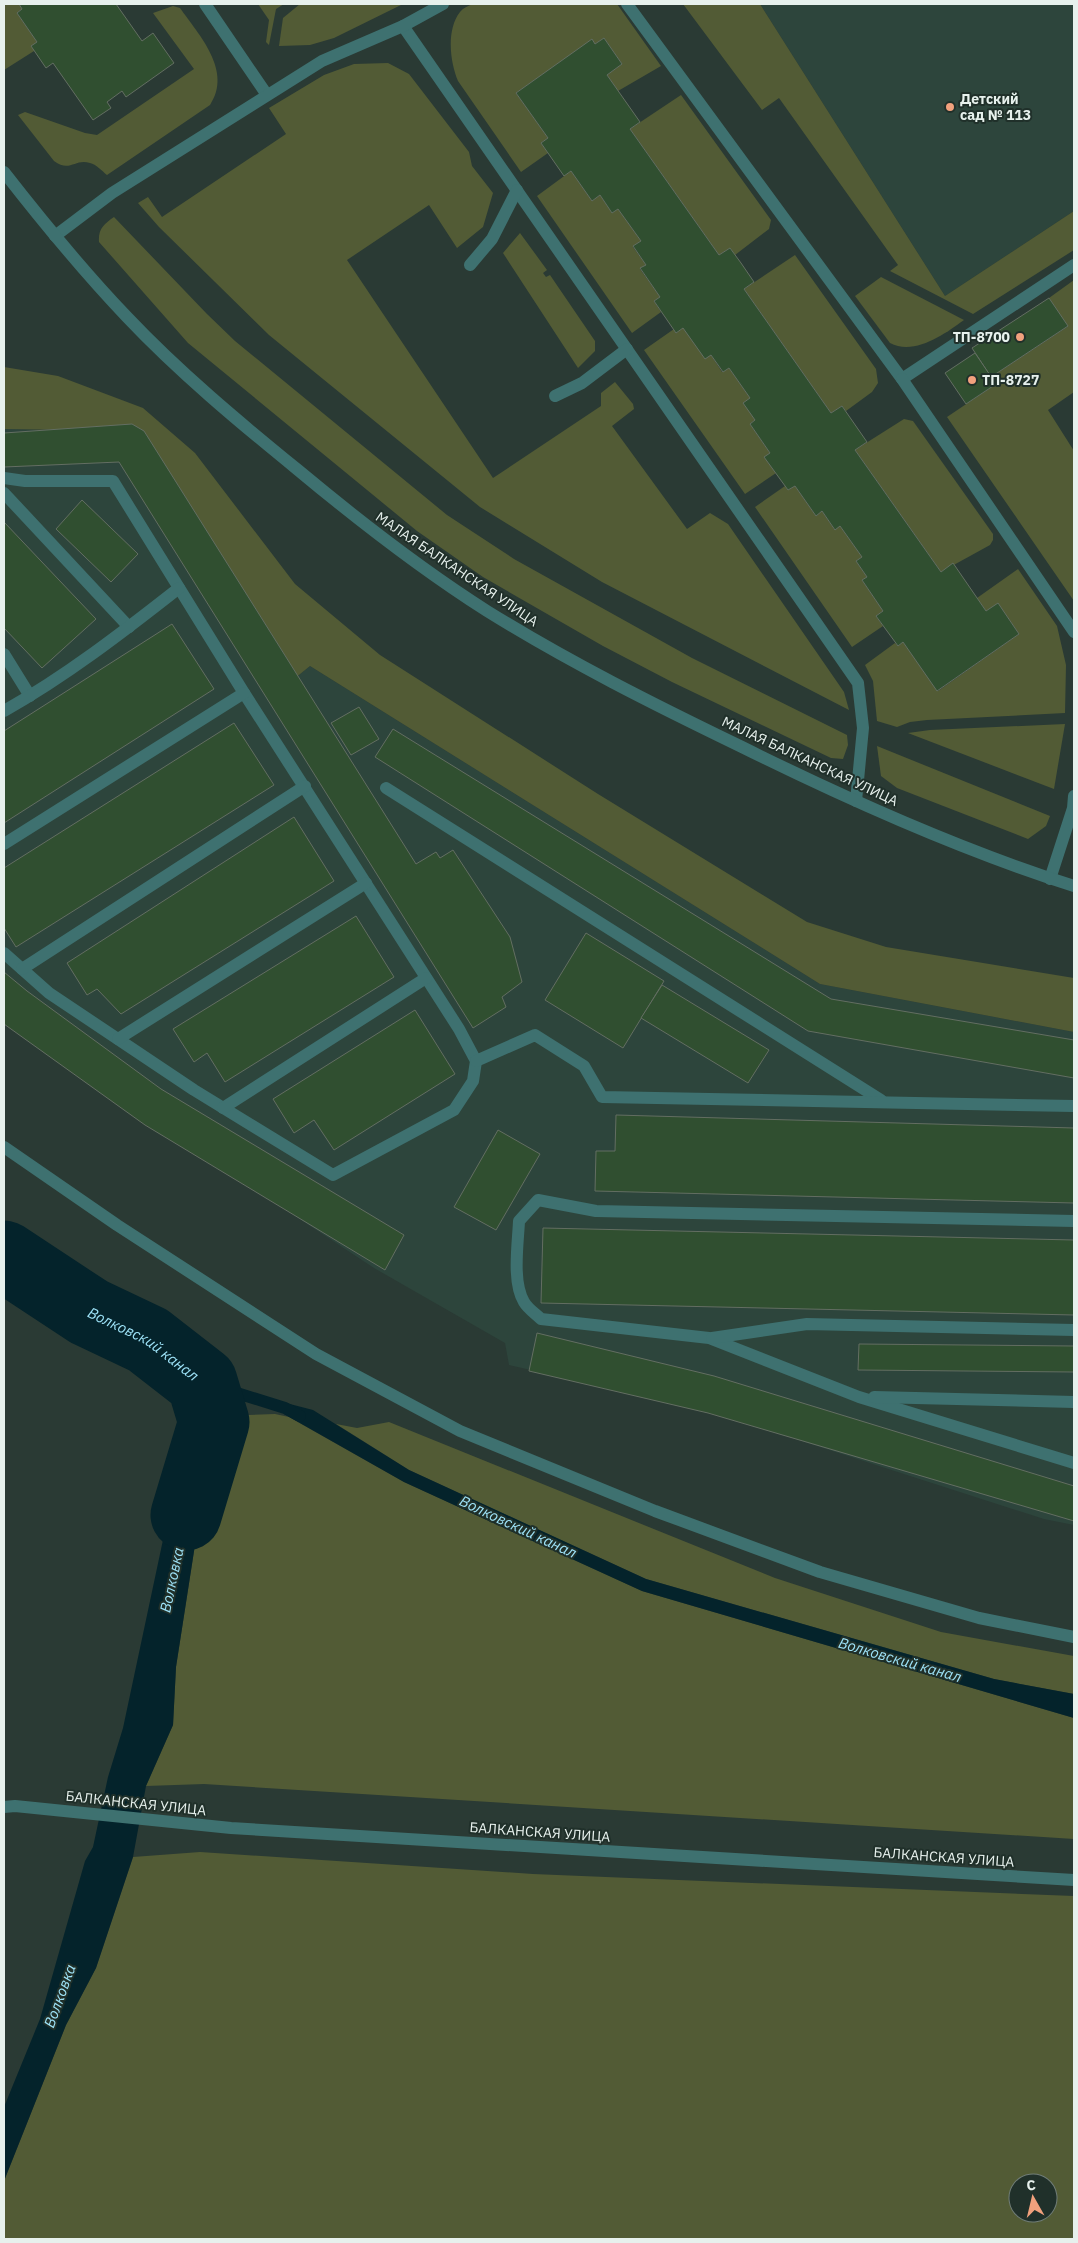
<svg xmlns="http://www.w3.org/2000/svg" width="1078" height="2243" viewBox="0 0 1078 2243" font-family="'IBM Plex Sans',sans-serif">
	<rect width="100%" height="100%" fill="#2a3a34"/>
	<!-- built -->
	<g fill="#2d453c">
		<polygon points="760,4 1074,4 1074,211 945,296"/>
		<polygon points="4,429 135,431 289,683 310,666 820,984 1074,1032 1074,1525 1044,1519 702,1409 509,1365 505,1343 374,1268 4,1024"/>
	</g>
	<!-- green -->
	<g fill="#525b35" fill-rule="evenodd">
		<polygon points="4,4 19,4 22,9 17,13 37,42 34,51 4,70"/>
		<polygon points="258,4 284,4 276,9 269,45 266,42 269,20"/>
		<polygon points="300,4 403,4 334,38 310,45 279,46 283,18"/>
		<path d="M473,4h144l44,62 -43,25 -11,-16 15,-11 -18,-26 -9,6 -3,-4 -76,53 32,45 -7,5 7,10 -27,19 -63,-91c-8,-19 -12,-51 2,-69 3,-4 8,-6 13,-8z"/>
		<polygon points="683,4 760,4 945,296 1074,211 1074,250 973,314 890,271 898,265 779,98 762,110"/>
		<path d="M173,6l7,2c19,27 53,63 30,97l-103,70c-5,-4 -11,-11 -17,-12 -15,-5 -20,10 -36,-2l-36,-46 7,-3 60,21 12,2 97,-66 -41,-56z"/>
		<polygon points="388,63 409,74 469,152 472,166 493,193 483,227 457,248 429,205 347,260 493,478 601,406 601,393 615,382 633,404 634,409 612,426 687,529 710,513 728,524 844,692 849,710 602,582 480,507 269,335 159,227 138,203 148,197 162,217 286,134 269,108 324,75 354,64"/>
		<polygon points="681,95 771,220 769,229 735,255 730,248 719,255 630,129"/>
		<polygon points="571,171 592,201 600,195 612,213 618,209 641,241 633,247 646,265 640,269 660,297 654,301 661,312 632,333 537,196"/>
		<path d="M114,217l93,97 28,27 212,174 67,44 178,99 155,77 1,10 -5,14 -12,-1 -159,-76 -69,-36 -120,-69 -66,-46 -229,-188 -89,-101c-1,-13 5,-18 15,-25z"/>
		<polygon points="520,233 547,270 543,273 546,277 550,275 595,341 595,351 578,368 503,253"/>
		<polygon points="795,255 876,369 878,383 872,392 846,411 842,406 831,413 744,289"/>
		<path d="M881,277l83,43c-19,14 -50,36 -74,23l-35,-47z"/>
		<polygon points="1074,280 1074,392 1048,410 1074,451 1074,601 947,417 996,384 991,377 1067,327 1049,298"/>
		<polygon points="683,328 711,355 722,372 729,368 750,398 744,403 755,420 750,424 770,453 765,457 776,473 745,494 644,350 674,329 676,333"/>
		<polygon points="4,367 58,376 143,408 195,453 295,584 380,655 598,794 807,922 886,947 1074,978 1074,1032 820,984 310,666 289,683 135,431 4,429"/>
		<polygon points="904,419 913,421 993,534 993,540 990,545 941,572 855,450"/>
		<polygon points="785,486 788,490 795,486 816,516 822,511 834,529 840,526 862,557 856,561 867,577 862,580 883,611 876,616 883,626 852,647 755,507"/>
		<polygon points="1018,569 1057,626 1066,665 1065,713 927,720 910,722 897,727 877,721 873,681 865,665 895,643 898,646 903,642 938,691 1019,634 998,604 986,611 977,598"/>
		<polygon points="1065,724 1054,789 908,733 930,730"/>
		<polygon points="877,746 1050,816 1046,826 1028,839 897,788 881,776"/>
		<polygon points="275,1414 289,1417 404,1482 642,1591 1074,1718 1074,1839 204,1784 146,1786 173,1725 176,1667 199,1519 239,1420 248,1415"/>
		<polygon points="389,1422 775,1578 941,1632 1074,1656 1074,1694 994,1679 646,1579 409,1470 336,1424 357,1428"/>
		<path d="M200,1852l333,22 541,22v343h-1070v-58l62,-156 30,-57 37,-111zM1018,2183h30v30h-30z"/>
	</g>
	<!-- water -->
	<g fill="#04232b">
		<polygon points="286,1403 313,1410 409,1470 646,1579 994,1679 1074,1694 1074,1718 642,1591 404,1482 284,1414"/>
		<polygon points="239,1420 199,1519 176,1667 173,1725 146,1786 133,1857 96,1968 66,2025 4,2181 4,2107 40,2019 85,1861 93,1847 108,1777 123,1728 187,1427"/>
	</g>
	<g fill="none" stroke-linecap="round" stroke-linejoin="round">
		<!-- stream -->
		<polyline stroke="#04232b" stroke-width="12" points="202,1382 285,1408 300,1416"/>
		<!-- river -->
		<path stroke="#04232b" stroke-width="71" id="s1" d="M4,1256l85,56 59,28 54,42 12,40 -28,93"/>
	</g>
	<!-- building -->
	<g fill="#304f30" stroke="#636e62">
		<polygon points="19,4 116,4 142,41 153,33 174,63 126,97 122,91 107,102 111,108 93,120 53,63 46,68 31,46 37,42 17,13 22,9"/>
		<polygon points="604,38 622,64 607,75 640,122 630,129 719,255 730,248 741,263 754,282 744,289 831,413 842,406 867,442 855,450 941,572 953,563 986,611 998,603 1019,634 937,691 903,642 898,646 876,616 883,611 862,580 867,577 856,561 862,557 840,526 835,530 822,511 816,516 795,486 788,490 764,457 770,453 750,424 755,420 743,403 750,398 729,368 723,372 711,355 705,359 683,328 676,333 654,301 660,297 640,268 646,265 633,246 641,241 618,209 612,213 600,195 592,201 571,171 564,176 541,143 548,138 516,93 592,39 595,44"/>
		<polygon points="1049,298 1068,326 991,377 972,348"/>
		<polygon points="975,353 996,384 966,404 945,373"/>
		<polygon points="132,424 144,431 416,864 436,852 440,858 453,850 510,937 522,982 502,997 506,1007 473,1028 119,462 4,467 4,433"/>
		<polygon points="82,500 138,554 111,582 56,529"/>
		<polygon points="4,522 96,619 42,668 4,628"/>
		<polygon points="172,624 214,689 4,823 4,731"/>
		<polygon points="359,707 379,739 351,755 331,723"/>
		<polygon points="234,723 274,785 16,947 4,928 4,868"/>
		<polygon points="393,729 831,999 1074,1040 1074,1078 808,1031 375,757"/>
		<polygon points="294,817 334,881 121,1014 97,989 87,995 67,963"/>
		<polygon points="356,916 394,977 225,1082 207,1053 194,1062 173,1029"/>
		<polygon points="586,933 664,981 623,1048 545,1000"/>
		<polygon points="4,972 27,991 161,1089 404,1235 385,1270 145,1125 4,1024"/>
		<polygon points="662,985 769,1050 748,1083 641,1018"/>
		<polygon points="415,1010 455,1074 334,1150 314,1120 294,1133 273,1099"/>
		<polygon points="616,1115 1074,1128 1074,1203 595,1191 596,1151 615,1151"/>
		<polygon points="498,1130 540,1154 496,1230 454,1207"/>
		<polygon points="543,1228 1074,1240 1074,1315 541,1303"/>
		<polygon points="537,1333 714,1376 1074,1486 1074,1521 708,1413 529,1371"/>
		<polygon points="859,1344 1074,1346 1074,1372 858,1370"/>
	</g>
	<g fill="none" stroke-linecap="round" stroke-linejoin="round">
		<!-- service -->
		<g stroke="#3e7170" stroke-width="12">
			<polyline points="205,4 267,95"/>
			<polyline points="627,4 902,379 1074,265"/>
			<polyline points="403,26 858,683 863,728 856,801"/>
			<polyline points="55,236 112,193 322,61 403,26 443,4"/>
			<polyline points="470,265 492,239 517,190"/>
			<polyline points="902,379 1074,632"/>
			<polyline points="555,396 582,383 627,349"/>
			<polyline points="4,478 25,481 113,481 244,693 459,1029 476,1061 473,1081 454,1110 333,1175 194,1090 49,993 4,953"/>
			<polyline points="4,493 129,627"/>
			<polyline points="4,654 30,696"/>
			<path d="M4,711c62,-35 119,-79 175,-123"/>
			<polyline points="386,788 881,1100"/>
			<polyline points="4,844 244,693"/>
			<polyline points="1050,879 1073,808 1074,796"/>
			<polyline points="22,969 305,786"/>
			<polyline points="118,1039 366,883"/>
			<polyline points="476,1061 535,1035 584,1066 602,1097 1074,1106"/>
			<polyline points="223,1108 426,978"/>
			<polyline points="4,1147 117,1225 316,1354 460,1431 655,1511 820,1572 979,1618 1074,1637"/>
			<path d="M1074,1221l-478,-10 -58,-11 -19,21c-1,23 -7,61 5,81 4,7 12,12 17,17l168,19 150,59 215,66"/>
			<polyline points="712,1338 807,1324 1074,1330"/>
			<polyline points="874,1397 1074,1402"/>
		</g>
		<!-- minor -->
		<g stroke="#3e7170" stroke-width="12">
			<path d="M4,172c39,50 79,99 123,145 52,55 112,105 171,153 60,50 123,99 189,141 82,51 168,94 255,136 107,53 218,103 332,139"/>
			<polyline points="4,1807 15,1806 231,1828 1074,1880"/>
		</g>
	</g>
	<!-- markers -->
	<g fill="#f1a17d" stroke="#20302a" stroke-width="2">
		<circle cx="950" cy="107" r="5"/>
		<circle cx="1020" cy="337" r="5"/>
		<circle cx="972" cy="380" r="5"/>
	</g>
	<g text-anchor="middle" stroke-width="4" stroke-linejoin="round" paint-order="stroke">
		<!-- poi labels -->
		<g font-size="14" font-weight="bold" fill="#e7f1ed" stroke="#20302a" text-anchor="start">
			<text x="960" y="104">Детский<tspan x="960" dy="16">сад № 113</tspan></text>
			<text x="1010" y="342" text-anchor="end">ТП-8700</text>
			<text x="982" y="385">ТП-8727</text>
		</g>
		<!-- street labels -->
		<g font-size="14" fill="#e7f1ed" stroke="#20302a">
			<text transform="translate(457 569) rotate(34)" y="5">МАЛАЯ БАЛКАНСКАЯ УЛИЦА</text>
			<text transform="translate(810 761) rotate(25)" y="5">МАЛАЯ БАЛКАНСКАЯ УЛИЦА</text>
			<text transform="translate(136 1803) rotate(6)" y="5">БАЛКАНСКАЯ УЛИЦА</text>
			<text transform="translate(540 1832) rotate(4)" y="5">БАЛКАНСКАЯ УЛИЦА</text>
			<text transform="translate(944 1857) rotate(4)" y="5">БАЛКАНСКАЯ УЛИЦА</text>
		</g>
		<!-- water labels -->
		<g font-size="15" font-style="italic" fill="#9ee3f8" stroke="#20302a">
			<text dy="5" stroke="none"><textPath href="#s1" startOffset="165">Волковский канал</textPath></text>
			<text transform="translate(518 1527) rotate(25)" y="5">Волковский канал</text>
			<text transform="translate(172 1580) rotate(-78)" y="5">Волковка</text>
			<text transform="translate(900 1660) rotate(16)" y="5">Волковский канал</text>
			<text transform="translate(60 1996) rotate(-70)" y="5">Волковка</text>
		</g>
	</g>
	<!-- border -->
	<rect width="1078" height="2243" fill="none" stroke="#e7f1ed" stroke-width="10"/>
	<!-- north arrow -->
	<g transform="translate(1033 2198) rotate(352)"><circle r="24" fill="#20302a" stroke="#707d78"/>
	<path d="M0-4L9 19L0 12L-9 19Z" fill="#f1a17d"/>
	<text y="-8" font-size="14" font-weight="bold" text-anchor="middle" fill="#e7f1ed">С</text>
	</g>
</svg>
